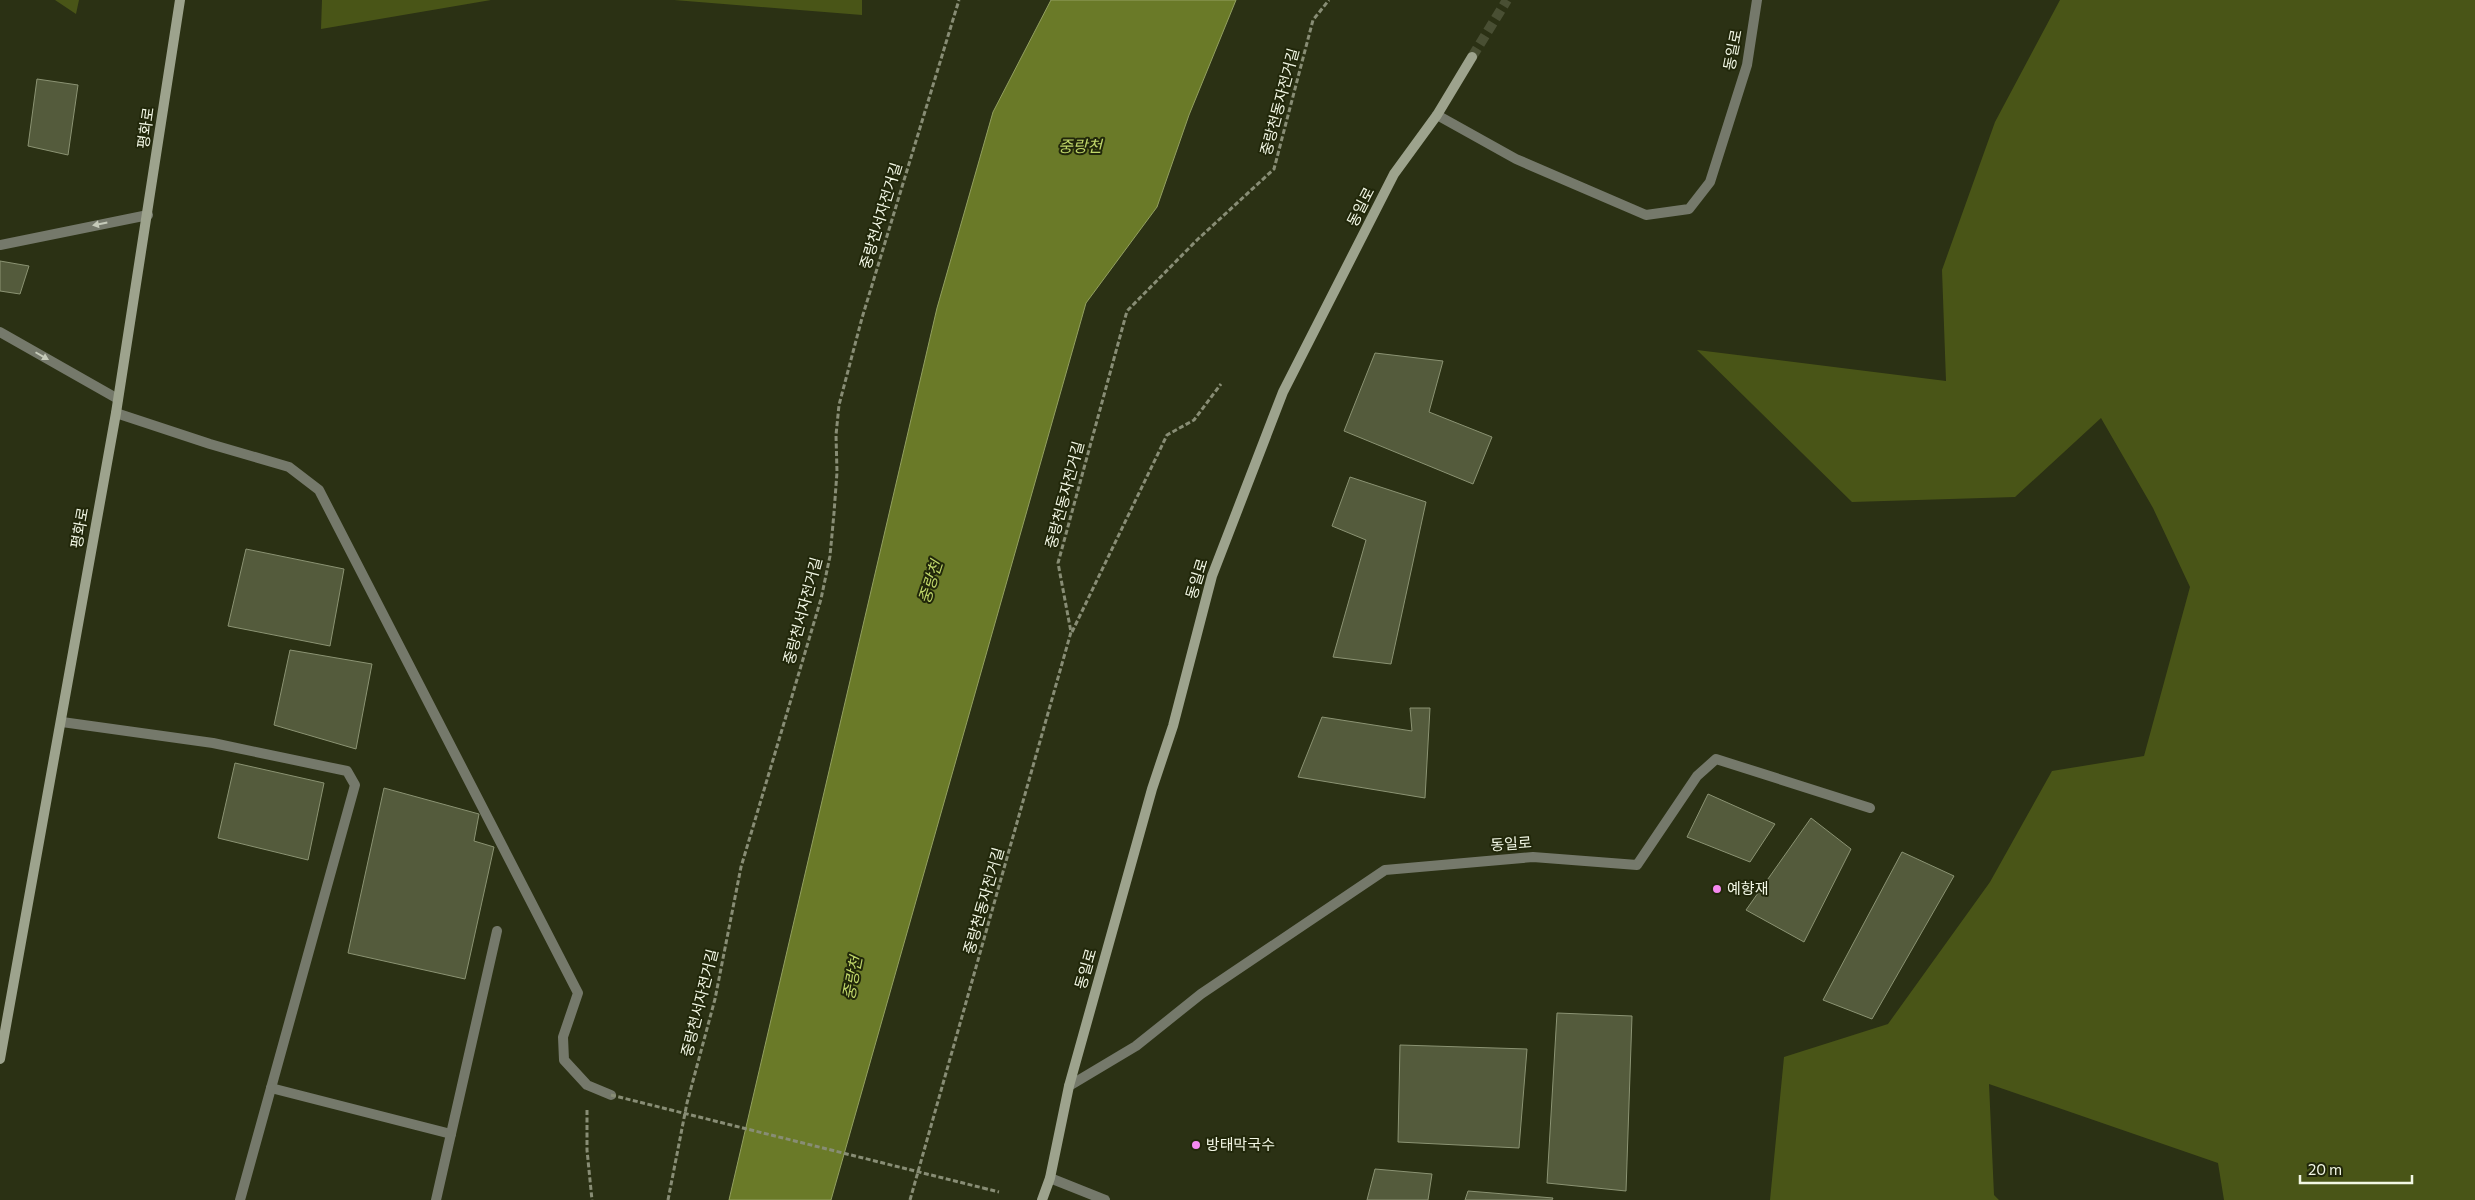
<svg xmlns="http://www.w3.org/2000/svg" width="2475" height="1200" viewBox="0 0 2475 1200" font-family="Commissioner,'Noto Sans KR',sans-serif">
	<rect width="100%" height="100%" fill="#2b3114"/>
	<!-- green -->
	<g fill="#495517">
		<polygon points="55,0 79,0 76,14"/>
		<polygon points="322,0 491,0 321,29"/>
		<polygon points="674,0 862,0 862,15"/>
		<polygon points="2060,0 2475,0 2475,1200 2224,1200 2218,1163 1989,1084 1994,1195 1999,1200 1770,1200 1784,1057 1888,1024 1990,882 2052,771 2144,756 2190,587 2153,508 2101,418 2015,497 1852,502 1697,350 1946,381 1942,270 1995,122"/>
	</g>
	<!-- water -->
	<polygon fill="#6a7a28" stroke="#93a061" points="1051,0 1236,0 1189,115 1157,207 1086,303 831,1200 729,1200 937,308 993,112"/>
	<!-- building -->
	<g fill="#545b3c" stroke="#8b9373">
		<polygon points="37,79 78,85 68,155 28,146"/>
		<polygon points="0,261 29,266 20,294 0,291"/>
		<polygon points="1375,353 1443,361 1429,412 1492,437 1473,484 1344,431"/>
		<polygon points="1350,477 1426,502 1391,664 1333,657 1366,540 1332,526"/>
		<polygon points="246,549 344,569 330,646 228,626"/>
		<polygon points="290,650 372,664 356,749 274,725"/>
		<polygon points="1410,708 1430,708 1425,798 1298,777 1322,717 1412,731"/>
		<polygon points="235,763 324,783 308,860 218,838"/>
		<polygon points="384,788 479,814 474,841 494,847 465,979 348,953"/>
		<polygon points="1708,794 1775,824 1750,862 1687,837"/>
		<polygon points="1811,818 1851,849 1804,942 1746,910"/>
		<polygon points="1902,852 1954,876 1872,1019 1823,1000"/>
		<polygon points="1557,1013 1632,1016 1626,1191 1547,1183"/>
		<polygon points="1400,1045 1527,1049 1519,1148 1398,1142"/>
		<polygon points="1375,1169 1432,1174 1428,1200 1367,1200"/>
		<polygon points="1468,1191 1553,1198 1552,1200 1465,1200"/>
	</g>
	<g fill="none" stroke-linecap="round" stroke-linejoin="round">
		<!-- secondary-tunnel -->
		<polyline stroke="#494f33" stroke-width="10" stroke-dasharray="10 5" stroke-linecap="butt" points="1472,57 1507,0"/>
		<!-- path -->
		<g stroke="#888d75" stroke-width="3" stroke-dasharray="5 2.5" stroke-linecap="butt">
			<polyline points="1072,632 1167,435 1194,420 1221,384"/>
			<polyline points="587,1110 587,1150 592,1200"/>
			<polyline points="983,1188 999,1192"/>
			<polyline points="668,1200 687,1103 715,999 741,867 821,599 830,556 834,513 837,472 836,435 839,405 862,318 959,0"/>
			<polyline points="910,1200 1071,632 1058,563 1127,311 1197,240 1274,169 1313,20 1329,0"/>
		</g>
		<!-- lane -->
		<g stroke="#75796b" stroke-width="10">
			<polyline points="0,245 148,215"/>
			<polyline points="0,332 118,399"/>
			<polyline points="62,722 213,743 347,771 355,785 240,1200"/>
			<polyline points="1069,1086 1136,1046 1201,994 1385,870 1533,857 1637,865 1697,776 1716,759 1870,808"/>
			<polyline points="271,1088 451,1134"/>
			<polyline points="1050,1178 1105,1200"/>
			<polyline points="436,1200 497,931"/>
		</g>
		<!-- street -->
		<g stroke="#75796b" stroke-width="10">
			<polyline points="1437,115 1516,159 1646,215 1689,209 1710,182 1747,65 1757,0"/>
			<polyline points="116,413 210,444 289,467 319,490 578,993 563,1037 564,1060 587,1085 611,1095"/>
		</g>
		<!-- secondary -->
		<g stroke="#9da38d" stroke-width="10">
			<polyline points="0,1059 116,413 180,0"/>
			<polyline points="1042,1200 1050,1178 1069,1086 1152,789 1173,726 1212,576 1283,392 1394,174 1437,115 1472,57"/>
		</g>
		<!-- path-bridge -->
		<polyline stroke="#888d75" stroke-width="3" stroke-dasharray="5 2.5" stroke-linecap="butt" points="611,1095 983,1188"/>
	</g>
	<!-- one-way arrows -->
	<defs><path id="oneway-solid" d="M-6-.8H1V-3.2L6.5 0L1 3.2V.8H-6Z" transform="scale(1.25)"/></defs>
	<g fill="#c6cbba">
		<use href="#oneway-solid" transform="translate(100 224) rotate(169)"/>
		<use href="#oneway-solid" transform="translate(42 356) rotate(30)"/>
	</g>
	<!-- markers -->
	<g fill="#f589ef" stroke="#21270a" stroke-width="2">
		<circle cx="1717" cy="889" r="5"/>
		<circle cx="1196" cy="1145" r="5"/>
	</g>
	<g text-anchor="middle" stroke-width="4" stroke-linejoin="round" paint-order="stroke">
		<!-- street labels -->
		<g font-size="15" fill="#f2f7e5" stroke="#21270a">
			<text transform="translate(1733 50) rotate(-79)" y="5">동일로</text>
			<text transform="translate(1280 102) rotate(-75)" y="5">중랑천동자전거길</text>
			<text transform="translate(146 128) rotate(-82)" y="5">평화로</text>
			<text transform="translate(1361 207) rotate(-63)" y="5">동일로</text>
			<text transform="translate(881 216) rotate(-73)" y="5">중랑천서자전거길</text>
			<text transform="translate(1065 495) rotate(-75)" y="5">중랑천동자전거길</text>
			<text transform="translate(80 528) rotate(-80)" y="5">평화로</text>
			<text transform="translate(1197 579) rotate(-73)" y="5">동일로</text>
			<text transform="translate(803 611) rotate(-75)" y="5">중랑천서자전거길</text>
			<text transform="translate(1511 844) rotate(-4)" y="5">동일로</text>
			<text transform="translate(984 901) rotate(-74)" y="5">중랑천동자전거길</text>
			<text transform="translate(1086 969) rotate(-74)" y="5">동일로</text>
			<text transform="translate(700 1003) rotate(-76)" y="5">중랑천서자전거길</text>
		</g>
		<!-- poi labels -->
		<g font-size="15" fill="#f2f7e5" stroke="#21270a" text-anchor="start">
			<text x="1727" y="894">예향재</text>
			<text x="1206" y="1150">방태막국수</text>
		</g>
		<!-- water labels -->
		<g font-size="16" font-style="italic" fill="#c0d76a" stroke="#21270a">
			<text x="1080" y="152">중랑천</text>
			<text transform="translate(930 582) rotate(-72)" y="6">중랑천</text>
			<text transform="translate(852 978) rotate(-79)" y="6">중랑천</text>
		</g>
	</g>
	<!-- scale -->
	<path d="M2300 1175v8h112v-8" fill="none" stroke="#f2f7e5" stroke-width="2.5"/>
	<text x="2308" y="1175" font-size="15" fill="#f2f7e5" stroke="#21270a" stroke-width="4" paint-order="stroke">20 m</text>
</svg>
